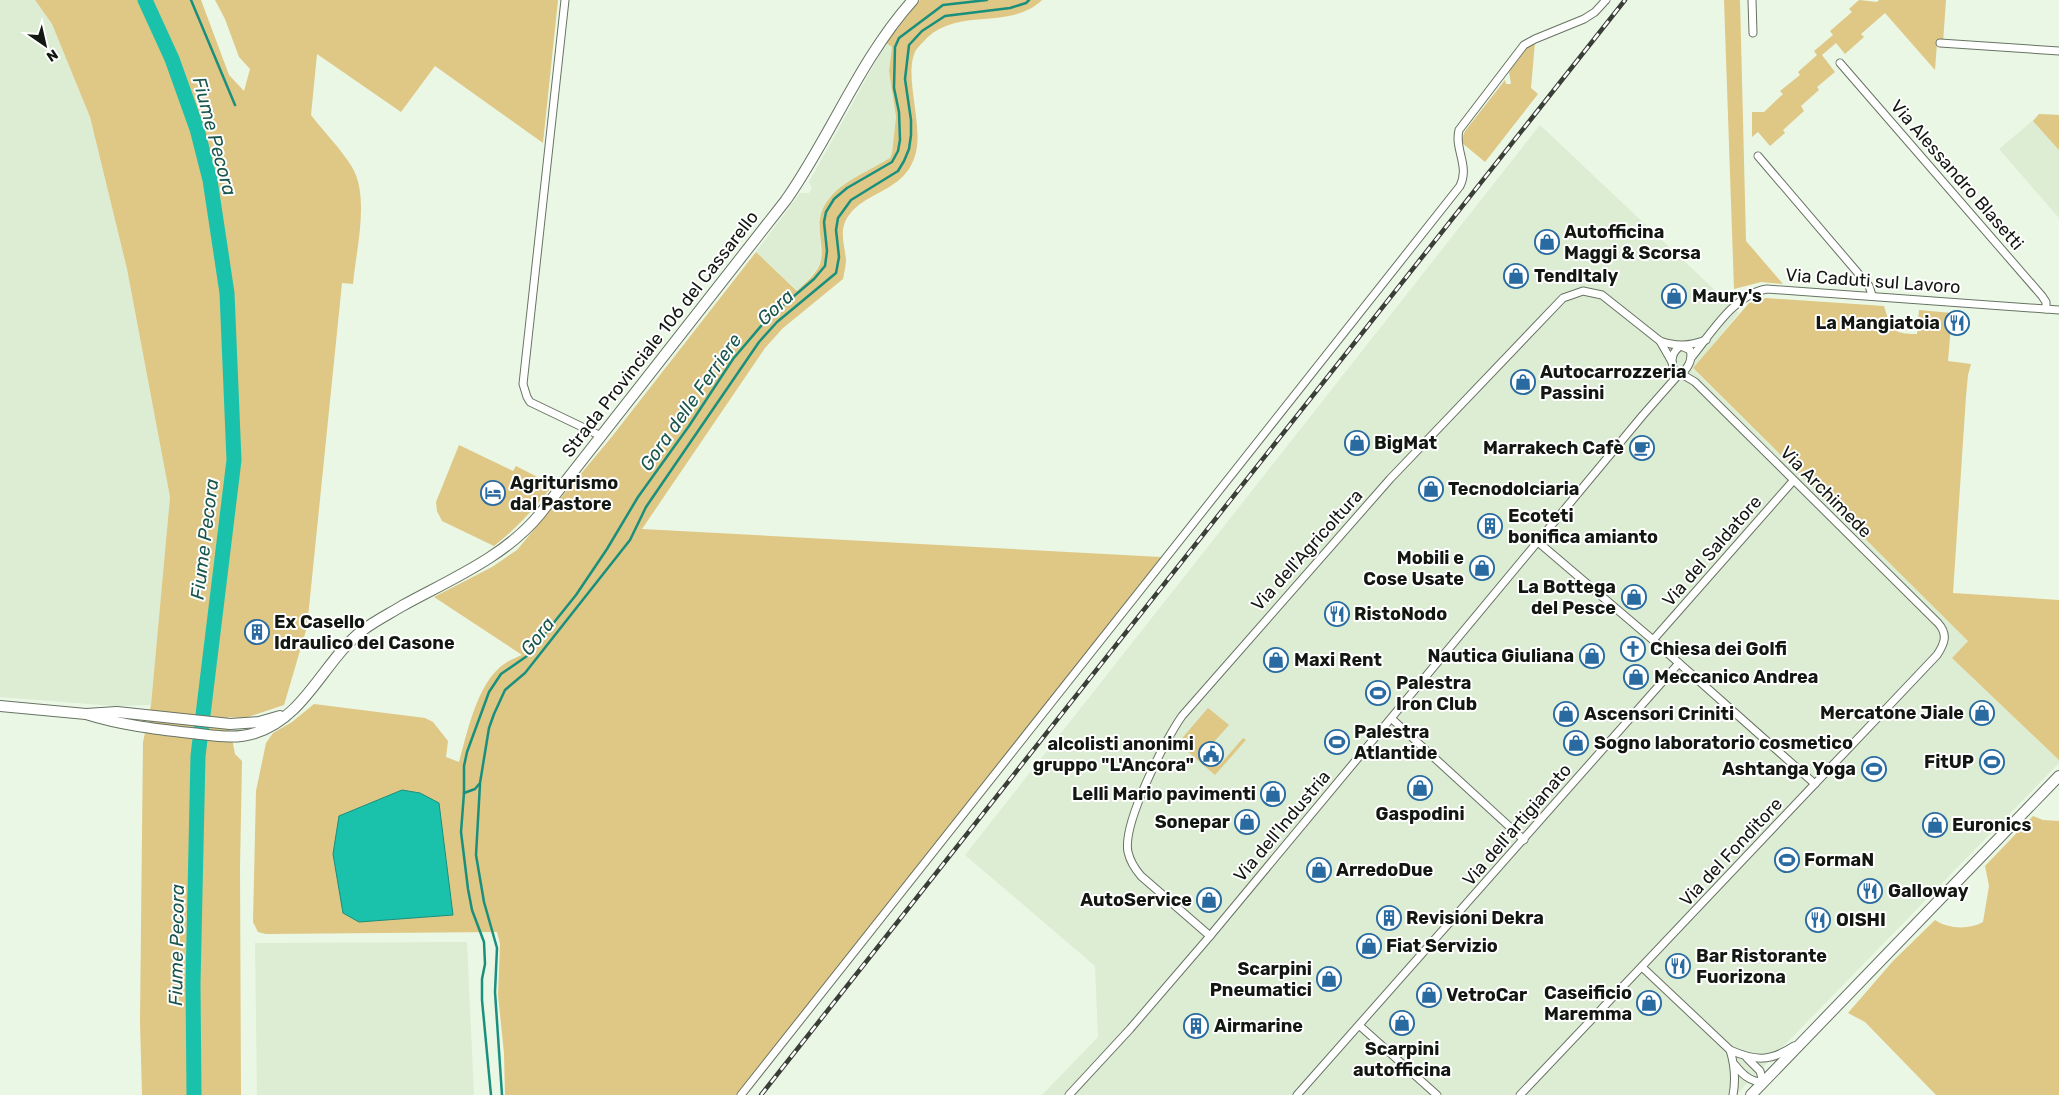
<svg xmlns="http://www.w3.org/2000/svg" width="2059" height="1095" viewBox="0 0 2059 1095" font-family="Rubik,sans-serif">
	<rect width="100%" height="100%" fill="#eaf7e4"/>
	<!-- built -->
	<g fill="#dcedd4">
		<polygon points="0,0 35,0 52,24 90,117 127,269 170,497 151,705 114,706 0,697"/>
		<polygon points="886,43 892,47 889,71 896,117 892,153 890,158 819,225 821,257 819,266 798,291 756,252 800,193 809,193 812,188 809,182"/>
		<polygon points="2039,114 2059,115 2059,218 1999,149 2038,116"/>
		<polygon points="1540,125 1739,313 1693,369 1968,641 1952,658 2059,760 2059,763 1736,1095 1042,1095 1098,1037 1095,966 965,855"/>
		<polygon points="467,942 474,1095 257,1095 255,943"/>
	</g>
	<!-- green -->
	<g fill="#dfc785">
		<path d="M35,0h166l28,75 15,16 6,-22 -11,-12 -14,-38 -10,-19h343l-15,143 -108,-77 -34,46 -84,-58 -6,61c13,17 30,34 41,52 18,30 4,83 1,117l-11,-1 -35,344 -23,78 -39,13 -17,-1 7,37 7,7 -2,107 1,227h-99l-2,-73 3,-280 8,-37 19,-208 -43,-228 -37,-152 -38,-93z"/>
		<path d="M920,0h122c-31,30 -80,8 -113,36 -4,4 -10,10 -13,14 -13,24 7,72 0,102 -10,43 -55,37 -71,70 -5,12 0,26 1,38 0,6 -2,13 -3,19l-60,49 -18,20 -123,181 519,28 -422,538h-234l-1,-42 -6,-58 2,-51 -3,-12 -231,2 -8,-2 -5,-10 3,-131 10,-48 7,-10 19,-11 22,-18 111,14 8,4 15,19 -2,16 13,5c8,-29 17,-72 39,-93 7,-7 15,-10 24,-14l-88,-58 58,-30 25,-17 93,-111 146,-187 41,39c8,-8 19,-17 23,-27 6,-20 -8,-39 6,-61 13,-20 37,-29 57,-41l7,-4 2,-5 4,-36 -7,-46 3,-24 -6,-4z"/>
		<polygon points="1724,0 1740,0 1746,241 1783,284 1761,282 1734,289"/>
		<polygon points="1859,0 1877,2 1879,0 1946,0 1943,43 1937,43 1935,70 1885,13 1861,34 1864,37 1845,54 1836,43 1822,55 1835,72 1817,87 1819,90 1801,106 1804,111 1783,130 1785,133 1770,146 1758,132 1752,137 1752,112 1764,112 1783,94 1780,91 1800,75 1798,72 1817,55 1814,51 1833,35 1830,31 1852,12 1849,9"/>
		<polygon points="1535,42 1531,88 1538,94 1485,162 1461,142 1465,131 1505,80 1506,84 1511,84 1509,72 1528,47"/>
		<polygon points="2039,114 2059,115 2059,150 2033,121"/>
		<path d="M1766,298l118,8c7,23 7,28 33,28l2,-24 33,3 -4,48 23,3 -3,11 -2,21 -13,197 106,7v160l-107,-102 16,-17 -275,-273 56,-65z"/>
		<path d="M459,445l54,26 3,-5 37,19c-18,23 -36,43 -59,61l-52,-25 -5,-10 -1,-9z"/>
		<polygon points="1208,708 1229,725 1204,753 1219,766 1243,738 1246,740 1215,775 1178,743"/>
		<path d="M2033,816l10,4 16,1v274h-123l-71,-73 -17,-9 45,-52 42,-41c13,9 34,10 48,2l6,-36 -4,-20z"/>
	</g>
	<!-- water -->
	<polygon fill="#1bc2ab" stroke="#198f7d" points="402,790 420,793 439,803 453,915 359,922 343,913 333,854 339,816"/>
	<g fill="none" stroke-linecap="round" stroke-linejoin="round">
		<!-- stream -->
		<g stroke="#198f7d" stroke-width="2.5">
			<polyline points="191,0 235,105"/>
			<polyline points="480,784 476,855 484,902 497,948 495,992 502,1095"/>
			<polyline points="464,793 475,789 480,783 489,728 494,714 505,690 525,673 630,540 646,507 759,342 777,322 836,273 839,257 836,230 838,218 851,200 898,171 904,161 909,149 911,135 911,120 905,79 909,45 922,31 945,16 1010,8 1026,3 1029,0"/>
			<polyline points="491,1095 482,1000 482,979 485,964 484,942 472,910 468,889 461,832 464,793 464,766 467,752 489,692 501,674 527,656 576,595 607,549 638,497 689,426 733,359 767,319 814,279 825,266 827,251 824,222 826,212 834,199 847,188 892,162 898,151 900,140 899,112 894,88 895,47 899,38 943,5 987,0"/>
		</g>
		<!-- river -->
		<polyline stroke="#1bc2ab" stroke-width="15" points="145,0 172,59 197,129 210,180 227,293 234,460 198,756 193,984 194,1095"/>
		<defs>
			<g id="street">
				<polyline points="565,0 523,384 527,397 530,402 601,436"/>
				<polyline points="1752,0 1753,33"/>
				<polyline points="1940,43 2059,51"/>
				<polyline points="1840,63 2042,296 2046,302 2046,309"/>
				<polyline points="1758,156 1869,286 1872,295"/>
				<polyline points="1660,341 1672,362"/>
				<path d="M1681,346l9,4c3,9 -2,21 -12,24l-4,-4c-4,-9 -2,-19 7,-24z"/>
				<path d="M1691,358c19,-23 44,-65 76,-69l292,21"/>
				<polyline points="1538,542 1653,640 1815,784"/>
				<polyline points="1653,640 1793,481"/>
				<polyline points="1392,719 1524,840"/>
				<path d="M1210,936l-69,-60c-6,-7 -11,-15 -13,-24 -6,-28 37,-112 54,-136l208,-237 173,-181 20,-7 19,4 58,46c17,6 29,5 46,-1"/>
				<path d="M1642,967l88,83c25,11 40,12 64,-4"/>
				<polyline points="1360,1026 1437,1095"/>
				<path d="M1730,1050c5,16 6,29 3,45"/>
				<path d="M1735,1065c7,9 15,17 28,17l-3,-11 -13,-13"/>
				<path d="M741,1095l719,-909c10,-20 -6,-37 -1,-56l65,-85 11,-6 49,-20 11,-7 11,-12"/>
				<path d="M1069,1095l61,-66 80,-93 433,-521 37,-42 15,9 243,241c10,11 7,20 -1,32l-417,440"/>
				<polyline points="1297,1095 1679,663"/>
			</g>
			<g id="secondary">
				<polyline points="0,706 86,714 117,712 230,724 259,722 280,716"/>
				<path d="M86,714c35,11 69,15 105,19 21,2 43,7 64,0 50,-15 69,-73 108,-103 12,-9 26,-16 39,-24 47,-26 103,-49 138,-92l246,-314c45,-64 74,-141 127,-200"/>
				<polyline points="1751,1095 2059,776"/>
			</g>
		</defs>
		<!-- street casing -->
		<use href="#street" stroke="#687363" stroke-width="9"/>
		<!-- secondary casing -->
		<use href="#secondary" stroke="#687363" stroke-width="12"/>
		<!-- street -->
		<use href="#street" stroke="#fff" stroke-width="7"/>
		<!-- secondary -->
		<use href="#secondary" stroke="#fff" stroke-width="10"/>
		<defs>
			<polyline id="rail" points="761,1095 1625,0"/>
		</defs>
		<!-- rail casing -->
		<use href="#rail" stroke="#393e36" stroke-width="4.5"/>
		<!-- rail -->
		<use href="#rail" stroke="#fff" stroke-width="2.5" stroke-dasharray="8" stroke-linecap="butt"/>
	</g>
	<!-- icons -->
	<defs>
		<symbol id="shop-ring" viewBox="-11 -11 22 22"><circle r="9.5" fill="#fff" stroke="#296ba1" stroke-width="1.5"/><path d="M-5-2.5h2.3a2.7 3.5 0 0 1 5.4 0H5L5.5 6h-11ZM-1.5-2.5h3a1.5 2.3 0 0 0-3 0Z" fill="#296ba1"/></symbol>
		<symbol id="restaurant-ring" viewBox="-11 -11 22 22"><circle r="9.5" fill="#fff" stroke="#296ba1" stroke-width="1.5"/><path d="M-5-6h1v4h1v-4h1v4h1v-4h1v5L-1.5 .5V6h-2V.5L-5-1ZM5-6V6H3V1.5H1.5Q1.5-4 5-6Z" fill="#296ba1"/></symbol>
		<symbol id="cafe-ring" viewBox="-11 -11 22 22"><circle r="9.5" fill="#fff" stroke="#296ba1" stroke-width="1.5"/><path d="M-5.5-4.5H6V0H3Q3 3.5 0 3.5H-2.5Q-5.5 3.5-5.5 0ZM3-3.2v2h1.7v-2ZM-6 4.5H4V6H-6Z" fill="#296ba1"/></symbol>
		<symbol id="hotel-ring" viewBox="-11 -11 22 22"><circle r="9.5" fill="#fff" stroke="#296ba1" stroke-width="1.5"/><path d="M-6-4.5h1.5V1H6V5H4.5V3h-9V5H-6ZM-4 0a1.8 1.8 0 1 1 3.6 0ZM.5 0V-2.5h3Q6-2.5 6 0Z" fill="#296ba1"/></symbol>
		<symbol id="building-ring" viewBox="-11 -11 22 22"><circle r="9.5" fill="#fff" stroke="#296ba1" stroke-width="1.5"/><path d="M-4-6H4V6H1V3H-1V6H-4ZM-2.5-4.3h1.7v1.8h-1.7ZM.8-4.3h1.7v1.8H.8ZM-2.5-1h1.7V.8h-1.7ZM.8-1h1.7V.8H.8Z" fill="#296ba1"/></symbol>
		<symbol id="church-ring" viewBox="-11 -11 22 22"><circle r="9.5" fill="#fff" stroke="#296ba1" stroke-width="1.5"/><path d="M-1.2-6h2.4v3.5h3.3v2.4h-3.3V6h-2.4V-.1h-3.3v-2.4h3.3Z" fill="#296ba1"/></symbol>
		<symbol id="stadium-ring" viewBox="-11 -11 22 22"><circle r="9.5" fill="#fff" stroke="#296ba1" stroke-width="1.5"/><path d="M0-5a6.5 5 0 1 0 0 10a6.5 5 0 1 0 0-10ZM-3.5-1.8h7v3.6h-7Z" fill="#296ba1"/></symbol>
		<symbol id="civic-ring" viewBox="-11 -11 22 22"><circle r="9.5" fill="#fff" stroke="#296ba1" stroke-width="1.5"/><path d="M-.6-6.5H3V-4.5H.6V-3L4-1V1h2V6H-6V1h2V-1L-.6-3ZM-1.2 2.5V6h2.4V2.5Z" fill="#296ba1"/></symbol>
	</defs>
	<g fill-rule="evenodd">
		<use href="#shop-ring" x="1533" y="228" width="28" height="28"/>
		<use href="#shop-ring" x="1502" y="262" width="28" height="28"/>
		<use href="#shop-ring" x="1660" y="282" width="28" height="28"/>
		<use href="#restaurant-ring" x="1943" y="309" width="28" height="28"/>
		<use href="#shop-ring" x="1509" y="368" width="28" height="28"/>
		<use href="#shop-ring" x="1343" y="429" width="28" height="28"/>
		<use href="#cafe-ring" x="1628" y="434" width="28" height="28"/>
		<use href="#shop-ring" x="1417" y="475" width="28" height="28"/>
		<use href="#hotel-ring" x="479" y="479" width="28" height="28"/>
		<use href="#building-ring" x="1476" y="512" width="28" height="28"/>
		<use href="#shop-ring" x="1468" y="554" width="28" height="28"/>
		<use href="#shop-ring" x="1620" y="583" width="28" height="28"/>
		<use href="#restaurant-ring" x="1323" y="600" width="28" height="28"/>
		<use href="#building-ring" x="243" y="618" width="28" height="28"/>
		<use href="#church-ring" x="1619" y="635" width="28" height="28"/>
		<use href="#shop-ring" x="1578" y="642" width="28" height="28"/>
		<use href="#shop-ring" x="1262" y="646" width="28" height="28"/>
		<use href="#shop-ring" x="1622" y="663" width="28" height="28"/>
		<use href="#stadium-ring" x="1364" y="679" width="28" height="28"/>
		<use href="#shop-ring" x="1968" y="699" width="28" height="28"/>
		<use href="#shop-ring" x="1552" y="700" width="28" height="28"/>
		<use href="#stadium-ring" x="1323" y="728" width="28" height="28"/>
		<use href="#shop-ring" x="1562" y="729" width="28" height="28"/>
		<use href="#civic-ring" x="1197" y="740" width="28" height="28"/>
		<use href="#stadium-ring" x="1978" y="748" width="28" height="28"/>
		<use href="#stadium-ring" x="1860" y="755" width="28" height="28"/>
		<use href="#shop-ring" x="1406" y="774" width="28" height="28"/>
		<use href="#shop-ring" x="1259" y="780" width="28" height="28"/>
		<use href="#shop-ring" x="1233" y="808" width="28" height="28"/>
		<use href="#shop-ring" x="1921" y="811" width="28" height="28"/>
		<use href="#stadium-ring" x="1773" y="846" width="28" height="28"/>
		<use href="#shop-ring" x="1305" y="856" width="28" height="28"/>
		<use href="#restaurant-ring" x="1856" y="877" width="28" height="28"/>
		<use href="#shop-ring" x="1195" y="886" width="28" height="28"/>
		<use href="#building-ring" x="1375" y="904" width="28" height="28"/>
		<use href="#restaurant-ring" x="1804" y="906" width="28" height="28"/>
		<use href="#shop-ring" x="1355" y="932" width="28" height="28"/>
		<use href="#restaurant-ring" x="1664" y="952" width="28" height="28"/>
		<use href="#shop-ring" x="1315" y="965" width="28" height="28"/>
		<use href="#shop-ring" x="1415" y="981" width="28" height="28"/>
		<use href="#shop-ring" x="1635" y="989" width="28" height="28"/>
		<use href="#shop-ring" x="1388" y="1009" width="28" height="28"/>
		<use href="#building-ring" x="1182" y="1012" width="28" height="28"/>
	</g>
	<g text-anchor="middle" stroke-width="4" stroke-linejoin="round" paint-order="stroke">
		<!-- street labels -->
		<g font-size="18" fill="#131711" stroke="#fff">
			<text transform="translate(1957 175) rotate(49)" y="6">Via Alessandro Blasetti</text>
			<text transform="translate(1873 281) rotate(4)" y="6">Via Caduti sul Lavoro</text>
			<text transform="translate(660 334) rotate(-52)" y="6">Strada Provinciale 106 del Cassarello</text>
			<text transform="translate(1826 492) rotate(45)" y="6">Via Archimede</text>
			<text transform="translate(1307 550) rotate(-48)" y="6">Via dell'Agricoltura</text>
			<text transform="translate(1712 551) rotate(-49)" y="6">Via del Saldatore</text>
			<text transform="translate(1517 825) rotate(-49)" y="6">Via dell'artigianato</text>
			<text transform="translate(1282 826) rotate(-50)" y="6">Via dell'Industria</text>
			<text transform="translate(1731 852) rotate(-47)" y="6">Via del Fonditore</text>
		</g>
		<!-- poi labels -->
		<g font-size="18" font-weight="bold" fill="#131711" stroke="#fff" text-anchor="start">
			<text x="1564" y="238">Autofficina<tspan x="1564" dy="21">Maggi &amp; Scorsa</tspan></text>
			<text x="1534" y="282">TendItaly</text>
			<text x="1692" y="302">Maury's</text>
			<text x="1940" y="329" text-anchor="end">La Mangiatoia</text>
			<text x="1540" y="378">Autocarrozzeria<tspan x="1540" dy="21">Passini</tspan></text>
			<text x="1374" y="449">BigMat</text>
			<text x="1624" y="454" text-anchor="end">Marrakech Cafè</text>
			<text x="510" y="489">Agriturismo<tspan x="510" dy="21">dal Pastore</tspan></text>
			<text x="1448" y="495">Tecnodolciaria</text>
			<text x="1508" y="522">Ecoteti<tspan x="1508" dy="21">bonifica amianto</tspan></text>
			<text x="1464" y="564" text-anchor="end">Mobili e<tspan x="1464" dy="21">Cose Usate</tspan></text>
			<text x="1616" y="593" text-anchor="end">La Bottega<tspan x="1616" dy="21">del Pesce</tspan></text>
			<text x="1354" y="620">RistoNodo</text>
			<text x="274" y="628">Ex Casello<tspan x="274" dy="21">Idraulico del Casone</tspan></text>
			<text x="1650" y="655">Chiesa dei Golfi</text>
			<text x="1574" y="662" text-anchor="end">Nautica Giuliana</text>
			<text x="1294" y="666">Maxi Rent</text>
			<text x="1654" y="683">Meccanico Andrea</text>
			<text x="1396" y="689">Palestra<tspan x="1396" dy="21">Iron Club</tspan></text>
			<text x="1964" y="719" text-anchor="end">Mercatone Jiale</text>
			<text x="1584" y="720">Ascensori Criniti</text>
			<text x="1354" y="738">Palestra<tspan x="1354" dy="21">Atlantide</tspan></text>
			<text x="1594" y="749">Sogno laboratorio cosmetico</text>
			<text x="1194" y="750" text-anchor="end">alcolisti anonimi<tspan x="1194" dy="21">gruppo "L'Ancora"</tspan></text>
			<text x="1974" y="768" text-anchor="end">FitUP</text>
			<text x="1856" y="775" text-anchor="end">Ashtanga Yoga</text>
			<text x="1256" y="800" text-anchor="end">Lelli Mario pavimenti</text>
			<text x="1420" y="820" text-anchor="middle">Gaspodini</text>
			<text x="1230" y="828" text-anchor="end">Sonepar</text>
			<text x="1952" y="831">Euronics</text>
			<text x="1804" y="866">FormaN</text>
			<text x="1336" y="876">ArredoDue</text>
			<text x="1888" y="897">Galloway</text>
			<text x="1192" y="906" text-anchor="end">AutoService</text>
			<text x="1406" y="924">Revisioni Dekra</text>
			<text x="1836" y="926">OISHI</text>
			<text x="1386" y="952">Fiat Servizio</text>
			<text x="1696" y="962">Bar Ristorante<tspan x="1696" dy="21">Fuorizona</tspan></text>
			<text x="1312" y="975" text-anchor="end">Scarpini<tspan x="1312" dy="21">Pneumatici</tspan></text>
			<text x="1632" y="999" text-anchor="end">Caseificio<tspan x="1632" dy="21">Maremma</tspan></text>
			<text x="1446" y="1001">VetroCar</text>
			<text x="1214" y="1032">Airmarine</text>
			<text x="1402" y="1055" text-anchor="middle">Scarpini<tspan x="1402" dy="21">autofficina</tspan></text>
		</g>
		<!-- water labels -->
		<g font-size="19" font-style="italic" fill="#19564b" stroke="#fff">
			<text transform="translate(215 136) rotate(75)" y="7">Fiume Pecora</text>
			<text transform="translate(775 307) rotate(-43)" y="7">Gora</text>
			<text transform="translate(690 402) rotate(-55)" y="7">Gora delle Ferriere</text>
			<text transform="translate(204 539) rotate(-83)" y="7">Fiume Pecora</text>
			<text transform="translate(537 636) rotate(-52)" y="7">Gora</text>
			<text transform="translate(176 945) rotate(-89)" y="7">Fiume Pecora</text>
		</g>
	</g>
	<!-- north arrow -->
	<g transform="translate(45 45) rotate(146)" stroke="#ffffff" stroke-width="4" paint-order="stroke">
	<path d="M0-4L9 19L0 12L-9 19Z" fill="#131711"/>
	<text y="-8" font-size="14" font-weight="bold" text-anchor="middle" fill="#131711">N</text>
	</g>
</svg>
